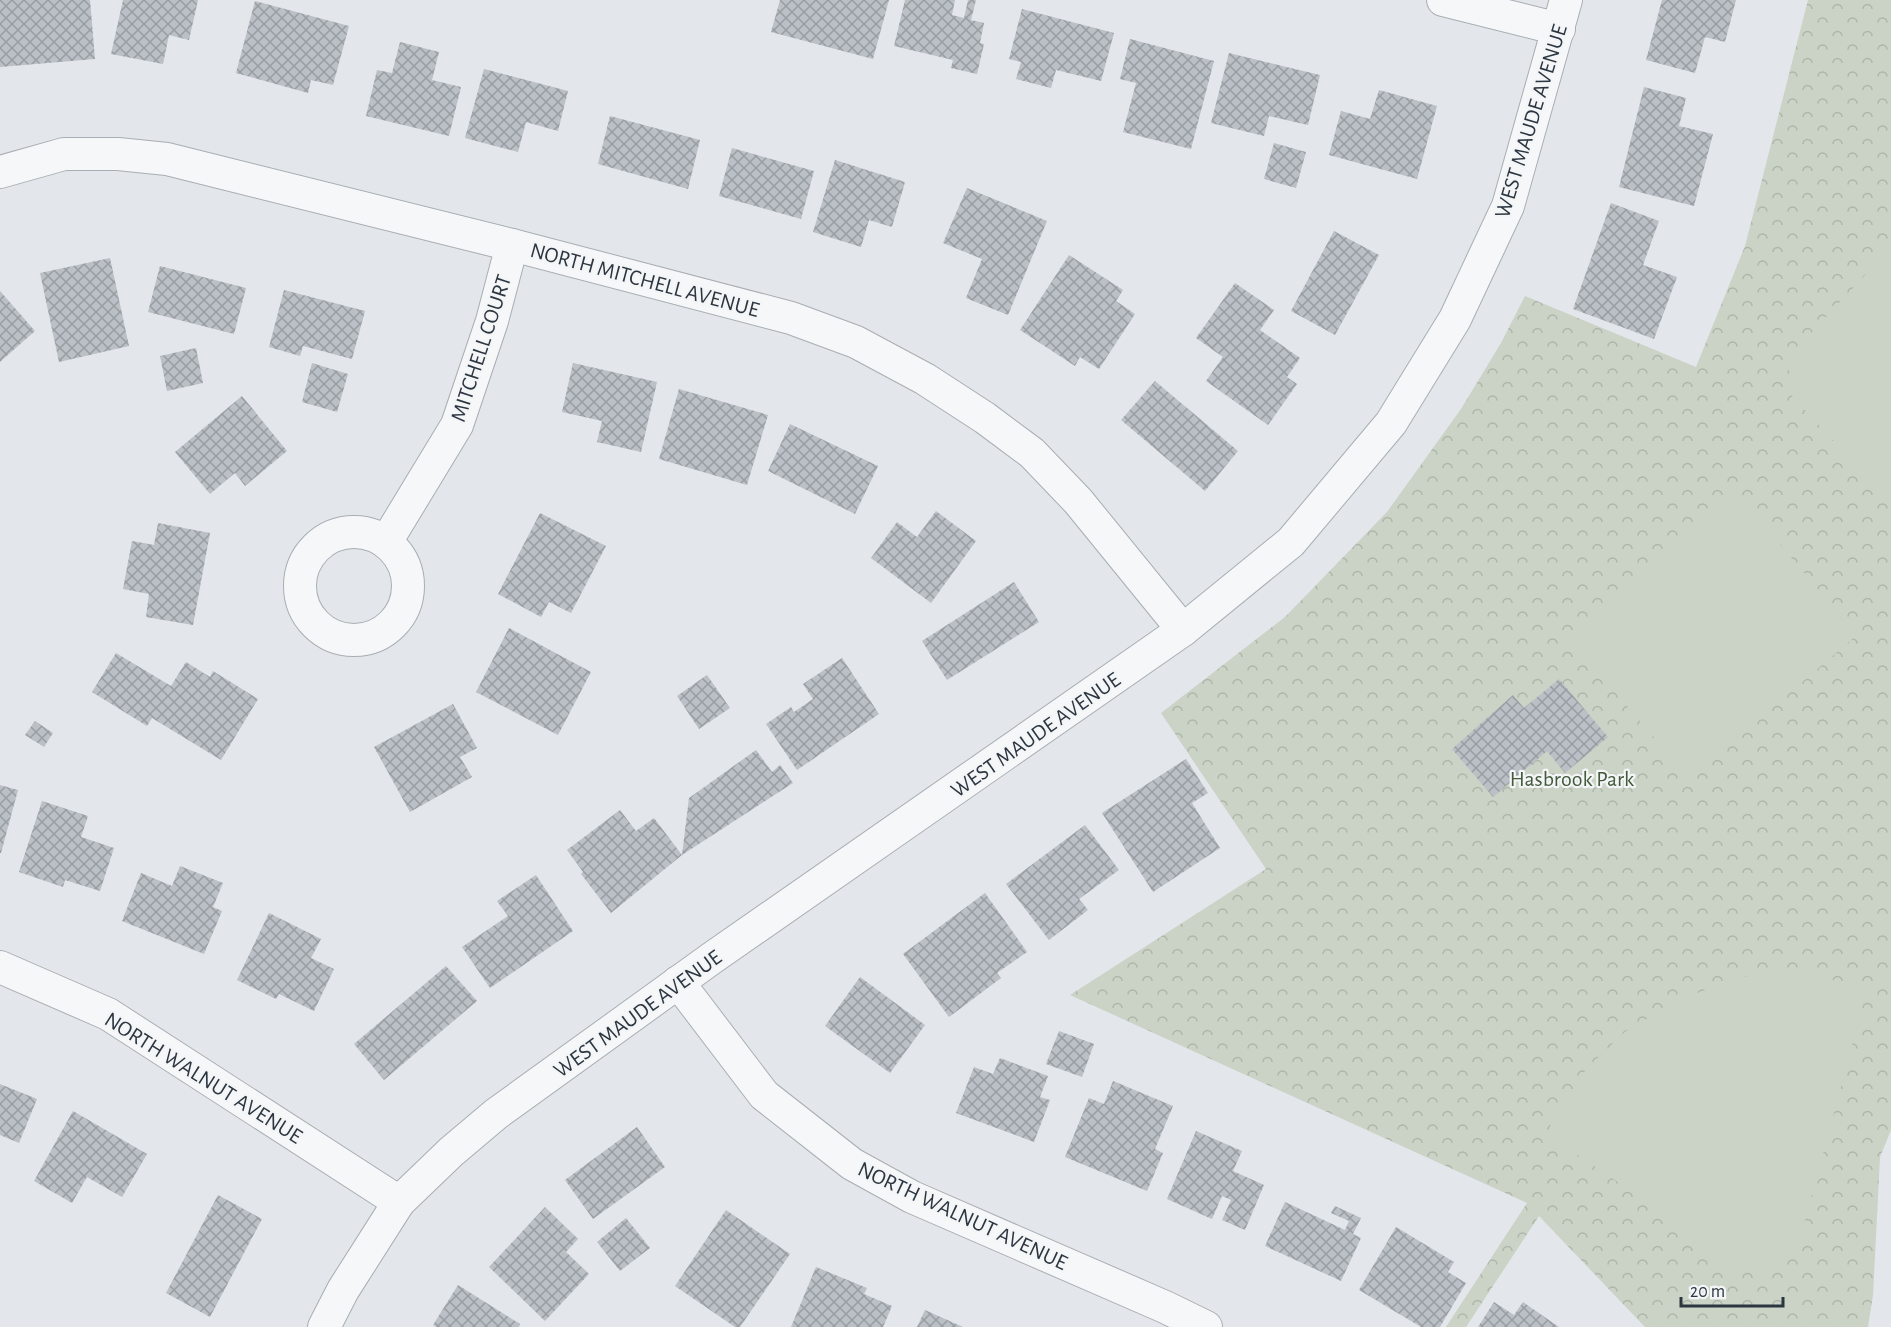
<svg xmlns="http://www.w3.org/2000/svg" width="1891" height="1327" viewBox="0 0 1891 1327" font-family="'Alegreya Sans',sans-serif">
	<defs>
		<pattern id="park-crowns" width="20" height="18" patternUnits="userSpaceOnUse" patternTransform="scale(1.5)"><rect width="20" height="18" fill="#cad3c5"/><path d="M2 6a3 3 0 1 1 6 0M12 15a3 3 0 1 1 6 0" fill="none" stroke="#aeb6aa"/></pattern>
		<pattern id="building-cross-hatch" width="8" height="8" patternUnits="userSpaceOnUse" patternTransform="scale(1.5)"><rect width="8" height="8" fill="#bbc0c6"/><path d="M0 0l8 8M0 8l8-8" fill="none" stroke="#989da2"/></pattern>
	</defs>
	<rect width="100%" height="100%" fill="#e3e6ea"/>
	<!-- park -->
	<polygon fill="url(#park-crowns)" points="1808,0 1891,0 1891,1130 1880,1157 1873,1295 1868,1327 1645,1327 1539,1216 1466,1327 1446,1327 1527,1203 1070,995 1266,869 1161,713 1285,617 1387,512 1461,409 1501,343 1525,296 1696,367 1745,246"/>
	<!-- pitch -->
	<g fill="#cad3c5">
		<polygon points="1891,247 1891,503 1791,395 1788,358"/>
		<polygon points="1736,493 1857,635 1690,779 1568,638"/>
		<polygon points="1803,971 1867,990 1801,1236 1793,1253 1764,1274 1726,1267 1647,1202 1547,1134 1553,1119 1587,1068 1626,1031 1682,999 1739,977"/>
	</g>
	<!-- building -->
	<g fill="url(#building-cross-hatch)">
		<polygon points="0,0 90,0 95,59 0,67"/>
		<polygon points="123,0 198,0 189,40 169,35 163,64 111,54"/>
		<polygon points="780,0 889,0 873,59 771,32"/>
		<polygon points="905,0 955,0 952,15 964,18 968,0 976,0 971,20 984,23 980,43 984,44 977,74 951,68 953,60 894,46"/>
		<polygon points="1662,0 1736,0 1725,42 1705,37 1695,73 1646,60"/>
		<polygon points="255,1 349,26 333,85 311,80 308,93 236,73"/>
		<polygon points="1022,9 1114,33 1101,81 1056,70 1051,88 1016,79 1021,62 1009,59"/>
		<polygon points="1130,39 1214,61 1191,149 1123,132 1136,83 1120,79"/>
		<polygon points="400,42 439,52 432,80 461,87 449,136 366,116 377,70 392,73"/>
		<polygon points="1229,53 1320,75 1308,125 1269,116 1264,136 1211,123"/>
		<polygon points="484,69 568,91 558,131 526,122 518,152 465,138"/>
		<polygon points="1644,87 1686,98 1679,126 1713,134 1694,206 1619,187"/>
		<polygon points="1379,90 1437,106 1417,179 1329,155 1341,111 1370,119"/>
		<polygon points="610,116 700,140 688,189 598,164"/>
		<polygon points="1274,143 1306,152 1296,188 1264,179"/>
		<polygon points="732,148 814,171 801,219 719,196"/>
		<polygon points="835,160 905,182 892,227 869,220 861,247 813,232"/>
		<polygon points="967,188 1047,221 1008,315 966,298 982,259 943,243"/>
		<polygon points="1611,203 1659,221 1643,265 1677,277 1654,339 1573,309"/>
		<polygon points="1334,231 1379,255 1335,335 1291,311"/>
		<polygon points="1069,255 1123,290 1116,301 1135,314 1099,369 1080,357 1075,366 1020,330"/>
		<polygon points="110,258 129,346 59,362 40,273"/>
		<polygon points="160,266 246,288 234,334 148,312"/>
		<polygon points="1235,283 1274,310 1260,330 1300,358 1287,377 1297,384 1268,425 1206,381 1223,357 1196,338"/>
		<polygon points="284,290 365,311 352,359 303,346 300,356 269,347"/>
		<polygon points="0,291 35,331 0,362"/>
		<polygon points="196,348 203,383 167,391 160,356"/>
		<polygon points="312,363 348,374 337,412 302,402"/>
		<polygon points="573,363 657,382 641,452 597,442 602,421 562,412"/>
		<polygon points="1155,381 1238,451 1205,491 1121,420"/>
		<polygon points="679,389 768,415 747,485 659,459"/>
		<polygon points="242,396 287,451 245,486 235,473 210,494 175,452"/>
		<polygon points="790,424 878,466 855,514 768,471"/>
		<polygon points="936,511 976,541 931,603 871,558 897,522 917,537"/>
		<polygon points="540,513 606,546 571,613 549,602 541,617 498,594"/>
		<polygon points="158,523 210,533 193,625 146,617 149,594 123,589 132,541 154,545"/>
		<polygon points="1014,582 1039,622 947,680 922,641"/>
		<polygon points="509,628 591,672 558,735 476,692"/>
		<polygon points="116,653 171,686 186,662 210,677 213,671 258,699 221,760 152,718 147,726 92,692"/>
		<polygon points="842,658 879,714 797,770 766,724 791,707 794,712 813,699 803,684"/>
		<polygon points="707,675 730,708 699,729 677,696"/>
		<polygon points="1559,679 1608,737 1565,773 1547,751 1493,797 1452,749 1513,695 1524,708"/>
		<polygon points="453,704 477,748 460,757 472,777 410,812 374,747"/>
		<polygon points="35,721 53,733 44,747 25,735"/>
		<polygon points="756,750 772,772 780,765 793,783 682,855 689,798"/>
		<polygon points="1186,759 1208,793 1192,803 1220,848 1153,892 1102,813"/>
		<polygon points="0,785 18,790 1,853 0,853"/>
		<polygon points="42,801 88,816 81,837 114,848 100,891 65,880 63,887 19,872"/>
		<polygon points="620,810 636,831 654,818 682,855 611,913 581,874 583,872 567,850"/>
		<polygon points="1085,825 1119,870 1079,899 1088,910 1049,940 1006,884"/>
		<polygon points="180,866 223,883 213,907 222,911 204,954 122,921 141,873 172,886"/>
		<polygon points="536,875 573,931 490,988 462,947 508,916 497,901"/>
		<polygon points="985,893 1027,952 997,973 1001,978 949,1017 903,954"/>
		<polygon points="269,913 321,939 311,958 334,969 314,1011 279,994 276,999 237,980"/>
		<polygon points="446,966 477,1001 384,1080 354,1044"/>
		<polygon points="860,977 925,1025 890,1073 825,1026"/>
		<polygon points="1059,1031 1094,1044 1082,1077 1046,1064"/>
		<polygon points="1000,1058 1048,1076 1040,1097 1050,1100 1034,1142 956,1113 974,1067 993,1074"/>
		<polygon points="1113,1081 1173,1106 1155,1149 1163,1153 1147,1191 1065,1157 1089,1098 1104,1104"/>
		<polygon points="0,1084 37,1099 19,1143 0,1135"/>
		<polygon points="73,1111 147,1154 122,1197 87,1177 72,1203 34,1181"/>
		<polygon points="637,1127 665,1167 593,1219 565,1180"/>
		<polygon points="1196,1131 1242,1151 1233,1171 1264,1185 1245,1230 1222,1220 1231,1200 1222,1196 1212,1219 1167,1199"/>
		<polygon points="218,1195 262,1219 210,1317 166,1293"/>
		<polygon points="1285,1202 1345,1230 1349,1221 1331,1213 1335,1206 1361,1218 1353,1234 1361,1238 1341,1281 1265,1246"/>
		<polygon points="545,1207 578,1239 566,1252 589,1274 545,1321 489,1267"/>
		<polygon points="726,1210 790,1254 740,1327 735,1327 675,1286"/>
		<polygon points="626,1218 650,1248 620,1271 597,1242"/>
		<polygon points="1396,1227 1454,1262 1448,1272 1466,1283 1440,1327 1421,1327 1359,1290"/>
		<polygon points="816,1267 867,1288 864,1294 892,1306 883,1327 791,1327"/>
		<polygon points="458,1285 520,1324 519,1327 436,1327 433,1325"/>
		<polygon points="1494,1302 1514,1315 1523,1302 1559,1327 1478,1327"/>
		<polygon points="925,1310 963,1327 917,1327"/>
	</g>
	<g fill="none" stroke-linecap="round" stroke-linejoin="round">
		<defs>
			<g id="minor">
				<polyline points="1443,0 1559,29"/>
				<polyline points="0,172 64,154 118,154 167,159 512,245 791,318 856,342 925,379 985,418 1032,453 1078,501 1183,630"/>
				<circle cx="354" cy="586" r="54"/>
				<polyline points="386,542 457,425 492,321 512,245"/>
				<polyline points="0,967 108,1014 399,1202"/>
				<polyline points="678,982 764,1095 852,1164 912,1197 1165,1307 1206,1327"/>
				<polyline points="324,1327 343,1290 399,1202 451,1152 496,1114 712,958 1183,630 1291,542 1391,423 1455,319 1508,206 1566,0"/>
			</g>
		</defs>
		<!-- minor casing -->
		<use href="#minor" stroke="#a8aeb4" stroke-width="34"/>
		<!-- minor -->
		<use href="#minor" stroke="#f6f7f8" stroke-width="32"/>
	</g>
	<g text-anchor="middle" stroke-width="4.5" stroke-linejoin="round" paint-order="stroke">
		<!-- street labels -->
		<g font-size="22" fill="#2c3641" stroke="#f3f5f7">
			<text transform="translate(1530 121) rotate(-73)" y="8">WEST MAUDE AVENUE</text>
			<text transform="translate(645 279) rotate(15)" y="8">NORTH MITCHELL AVENUE</text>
			<text transform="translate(480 348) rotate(-72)" y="8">MITCHELL COURT</text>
			<text transform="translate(1035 734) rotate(-35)" y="8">WEST MAUDE AVENUE</text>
			<text transform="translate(637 1013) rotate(-36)" y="8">WEST MAUDE AVENUE</text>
			<text transform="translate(204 1077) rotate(32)" y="8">NORTH WALNUT AVENUE</text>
			<text transform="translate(963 1215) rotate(25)" y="8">NORTH WALNUT AVENUE</text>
		</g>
		<!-- park labels -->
		<g font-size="22" fill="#445b3b" stroke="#f3f5f7">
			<text x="1572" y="786">Hasbrook Park</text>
		</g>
	</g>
	<!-- scale -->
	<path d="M1681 1297v9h102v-9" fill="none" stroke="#2c3641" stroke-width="3"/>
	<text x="1690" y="1297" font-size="18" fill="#2c3641" stroke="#f3f5f7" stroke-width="4.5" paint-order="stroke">20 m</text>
</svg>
